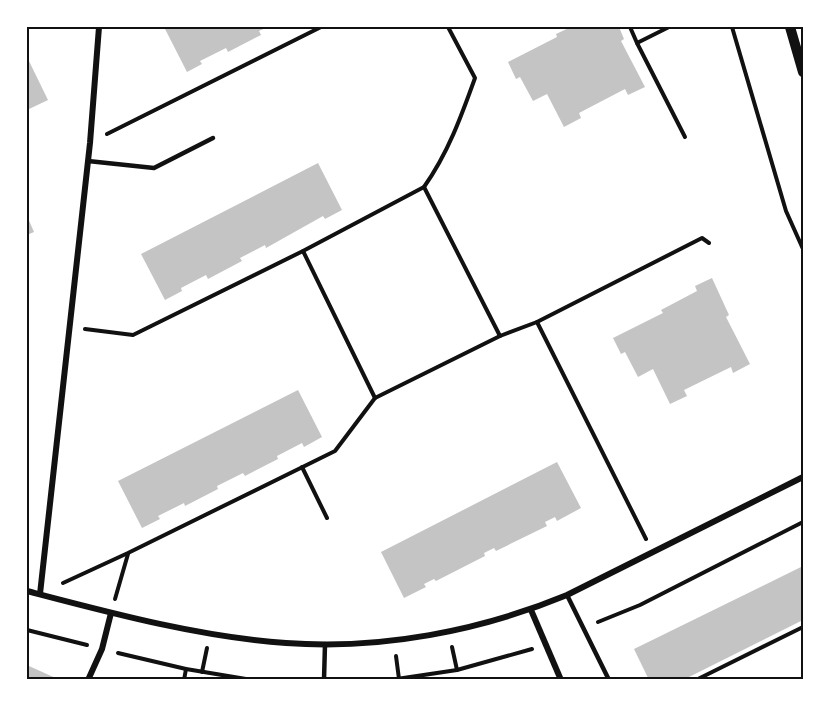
<svg xmlns="http://www.w3.org/2000/svg" width="830" height="707" viewBox="0 0 830 707" font-family="'Fira Sans',sans-serif">
	<rect width="100%" height="100%" fill="#fff"/>
	<!-- building -->
	<g fill="#c4c4c4">
		<polygon points="164,27 268,27 259,31 261,35 228,52 226,48 200,61 202,64 187,72"/>
		<polygon points="571,27 619,27 624,39 621,41 645,87 628,95 625,89 579,113 581,118 564,127 547,94 533,101 520,77 516,79 508,62 557,37 556,34"/>
		<polygon points="27,57 48,100 27,110"/>
		<polygon points="318,163 342,210 325,219 323,216 266,248 265,245 240,258 242,261 208,279 206,275 181,288 182,291 165,300 141,254"/>
		<polygon points="27,216 34,232 27,235"/>
		<polygon points="712,278 729,315 726,317 750,364 733,373 731,367 684,390 687,396 670,404 653,369 638,377 625,352 621,354 613,338 663,313 661,310 697,291 695,286"/>
		<polygon points="298,390 322,437 304,447 302,443 277,456 278,459 245,476 243,473 217,486 218,489 185,506 184,503 158,516 160,519 142,528 118,481"/>
		<polygon points="557,462 581,508 557,521 555,517 545,522 547,526 496,551 494,548 484,553 485,556 436,581 434,579 424,584 426,587 404,598 381,552"/>
		<polygon points="803,566 803,620 683,680 649,680 634,649"/>
		<polygon points="27,666 29,666 60,680 27,680"/>
	</g>
	<g fill="none" stroke-linecap="round" stroke-linejoin="round">
		<!-- path -->
		<g stroke="#111" stroke-width="4">
			<polyline points="630,27 637,43 669,27"/>
			<polyline points="732,27 786,211 803,249"/>
			<polyline points="637,43 685,137"/>
			<polyline points="107,134 321,27"/>
			<path d="M424,187c24,-34 37,-70 51,-109l-27,-51"/>
			<polyline points="303,251 375,398"/>
			<polyline points="537,322 702,238 709,243"/>
			<polyline points="85,329 133,335 303,251 424,187 500,336"/>
			<polyline points="302,467 327,518"/>
			<polyline points="63,583 128,553 335,451 375,398 500,336 537,322 646,539"/>
			<polyline points="115,599 128,554"/>
			<polyline points="598,622 640,605 803,522"/>
			<polyline points="27,630 87,645"/>
			<polyline points="452,647 457,670"/>
			<polyline points="118,653 186,669 252,680"/>
			<polyline points="396,656 399,679"/>
			<polyline points="202,672 207,648"/>
			<polyline points="184,680 186,669"/>
			<polyline points="390,680 457,670 532,649"/>
			<polyline points="696,680 803,627"/>
		</g>
		<!-- service -->
		<g stroke="#111" stroke-width="4.5">
			<polyline points="88,161 154,168 213,138"/>
			<polyline points="567,595 609,680"/>
			<polyline points="324,680 325,644"/>
		</g>
		<!-- minor -->
		<g stroke="#111" stroke-width="6">
			<path d="M27,591c84,22 173,46 259,52 95,7 194,-12 281,-48l236,-118"/>
			<polyline points="40,594 90,143 99,27"/>
			<polyline points="531,610 561,680"/>
			<polyline points="88,680 102,649 111,613"/>
		</g>
		<!-- tertiary -->
		<polyline stroke="#111" stroke-width="10" points="790,27 803,72"/>
	</g>
	<!-- border -->
	<rect width="830" height="707" fill="none" stroke="#ffffff" stroke-width="57"/>
	<rect x="28" y="28" width="774" height="650" fill="none" stroke="#111" stroke-width="2"/>
</svg>
